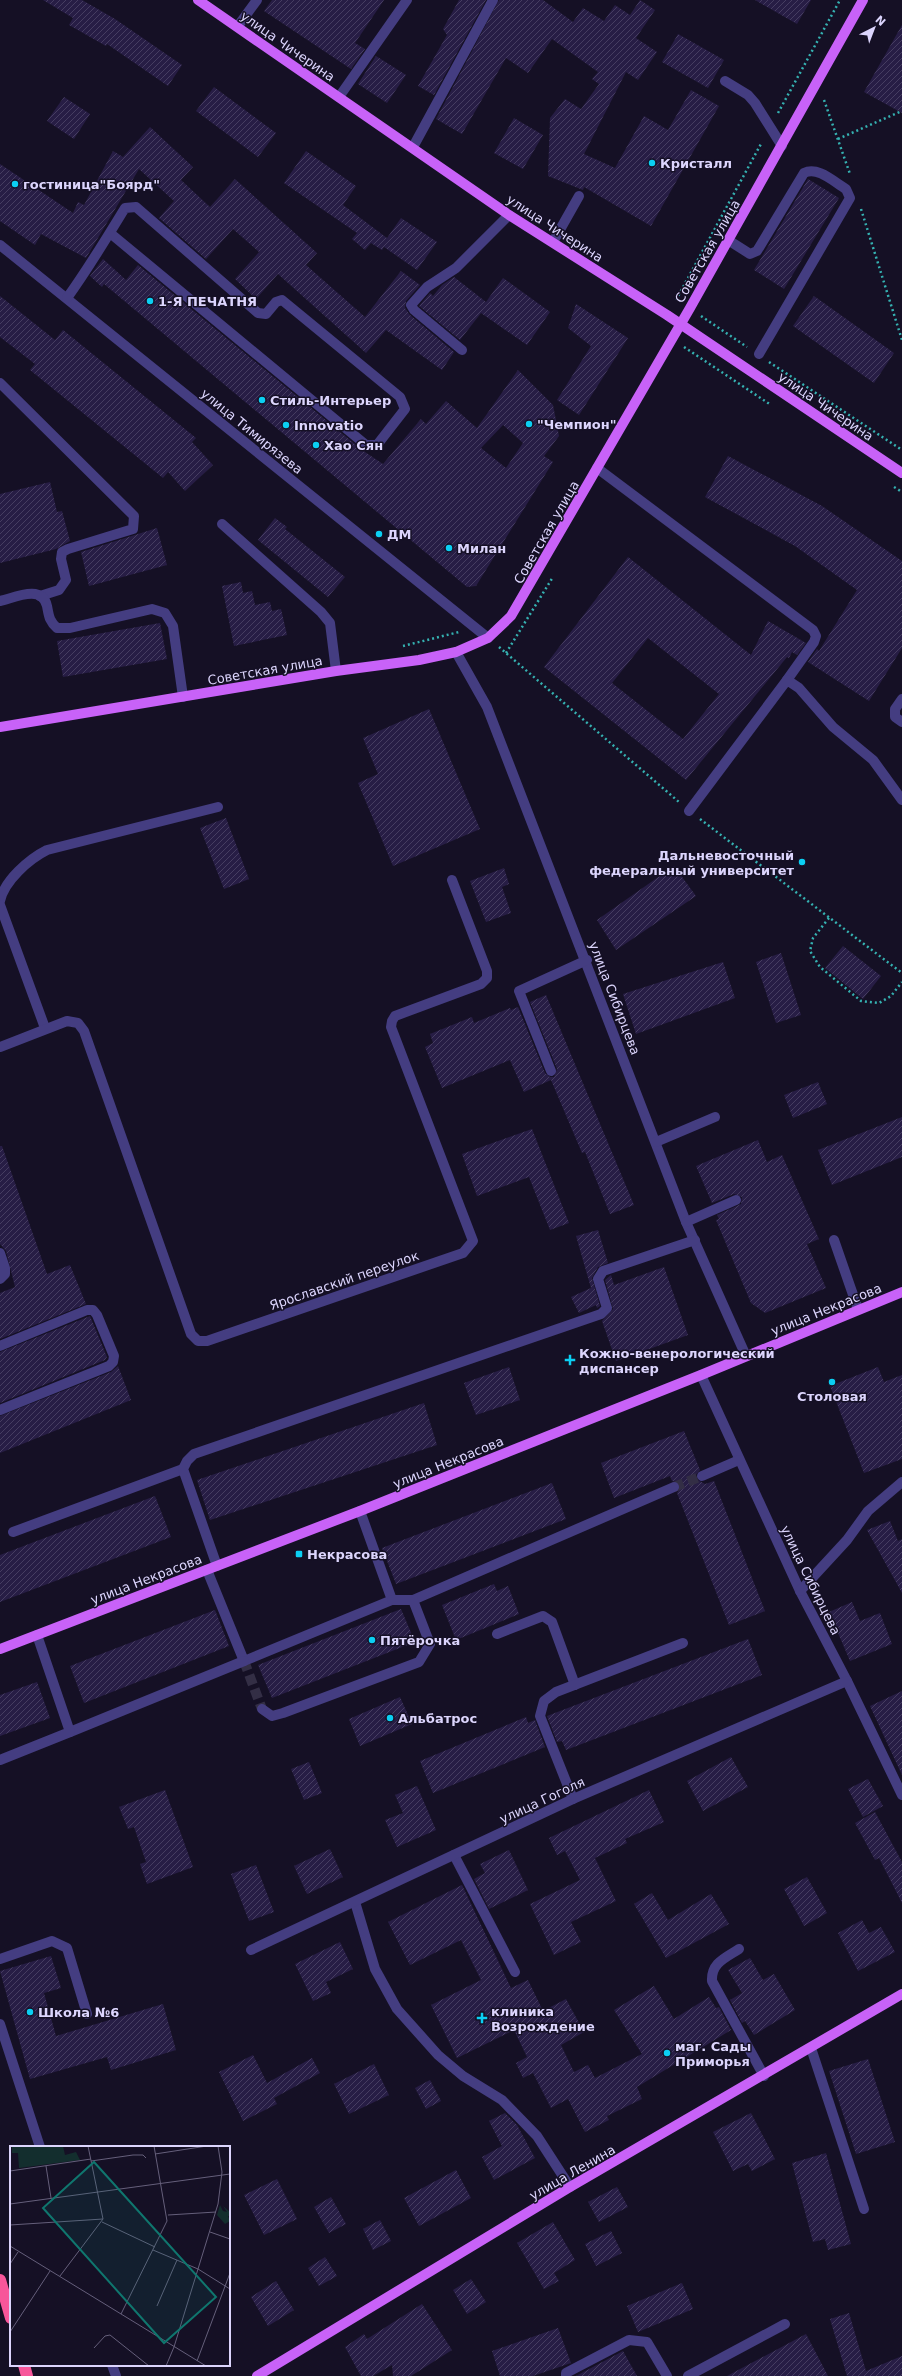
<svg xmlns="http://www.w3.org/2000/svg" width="902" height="2376" viewBox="0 0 902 2376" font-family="'DejaVu Sans',sans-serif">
	<defs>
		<pattern id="building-hatch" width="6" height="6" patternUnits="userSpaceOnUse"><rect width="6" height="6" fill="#271d45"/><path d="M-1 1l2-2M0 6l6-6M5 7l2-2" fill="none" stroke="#463d61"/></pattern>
	</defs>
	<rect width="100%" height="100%" fill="#151025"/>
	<!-- building -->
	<g fill="url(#building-hatch)" fill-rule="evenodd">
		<polygon points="43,0 82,0 115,19 182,65 168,86 107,44 106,46 69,25 73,18"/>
		<polygon points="272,0 384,0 355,43 365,49 351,69 264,11"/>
		<polygon points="459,0 486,0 434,95 418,86 447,35 443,29"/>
		<polygon points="499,0 543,0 573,22 583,8 604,21 615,5 630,15 640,0 655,10 636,38 657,52 638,80 626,72 584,154 615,168 644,116 668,130 691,90 719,106 651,226 584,187 583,190 548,176 550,118 565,99 581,109 599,84 592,79 598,72 552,39 528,73 506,58 462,134 436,119"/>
		<polygon points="755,0 811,0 797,24"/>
		<polygon points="902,25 902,113 864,92"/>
		<polygon points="678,34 724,60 708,88 662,62"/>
		<polygon points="376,56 406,75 387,103 358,84"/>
		<polygon points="214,87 276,133 258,157 196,111"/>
		<polygon points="64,97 90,114 74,139 47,121"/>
		<polygon points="514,118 543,135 523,169 494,153"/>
		<polygon points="150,127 193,167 181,180 210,207 235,179 317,253 306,265 365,317 401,271 420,285 406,301 405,308 410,315 454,352 442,370 386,330 366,353 278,274 256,299 235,279 259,252 233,229 206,259 159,218 174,201 139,169 86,258 41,234 35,245 0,221 0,164 73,213 78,202 84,205 113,151 123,157"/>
		<polygon points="306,151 356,186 343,205 387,238 401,218 437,242 417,270 384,247 382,250 371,243 365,250 352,239 357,233 284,183"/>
		<polygon points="808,179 839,198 784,289 754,270"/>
		<path d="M103,259l23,21 12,-15 224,185 21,14 38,-45 5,5 20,-23 31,27 41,-58 35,35 6,31 -15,20 9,6 -77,124 -9,1 -363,-303 -2,3 -12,-11zM503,425l20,18 -17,25 -25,-20z"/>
		<polygon points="454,277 486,302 503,278 550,312 527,345 481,313 460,340 419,306 430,293 433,296 442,285"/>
		<polygon points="0,296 55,340 63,330 196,438 192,442 213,465 185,491 168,472 163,478 30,370 35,364 0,337"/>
		<polygon points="814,296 894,353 874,383 793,326"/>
		<polygon points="576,304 628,338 579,415 557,400 591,346 568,328"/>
		<polygon points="728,456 822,506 902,561 902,648 869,701 808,662 817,649 819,651 857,590 795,546 705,497"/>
		<polygon points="50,482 57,512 62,511 70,541 56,549 0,563 0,494"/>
		<polygon points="275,518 287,527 285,529 345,577 328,597 258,540"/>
		<polygon points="157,528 167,565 89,586 81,552"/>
		<path d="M628,557l123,98 17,-34 38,22 -9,12 -5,-3 -3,6 -2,-1 -101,123 -142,-113zM648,638l71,56 -36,45 -71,-56z"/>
		<polygon points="241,582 243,593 252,591 255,605 270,602 272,611 281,609 287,635 234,646 222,586"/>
		<polygon points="160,623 167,659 63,677 57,641"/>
		<polygon points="429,709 480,829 393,866 358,783 378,774 363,738"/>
		<polygon points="226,818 249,879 224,889 200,828"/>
		<polygon points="674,866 696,896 616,950 597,920"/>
		<polygon points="504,868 509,884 502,887 511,913 486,922 470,881"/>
		<polygon points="843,946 881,976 863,999 825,968"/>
		<polygon points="781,953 801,1015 776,1023 756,962"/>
		<polygon points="723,962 735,998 636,1034 623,994"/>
		<polygon points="546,995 634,1205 610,1214 585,1152 582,1153 551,1080 524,1092 510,1060 442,1088 425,1047 433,1043 430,1034 472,1017 474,1023 510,1008 511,1010 518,1007 545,1073 550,1077 554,1077 557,1069 530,1002"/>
		<polygon points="818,1082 827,1104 793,1118 784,1095"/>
		<polygon points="902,1117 902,1157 832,1185 818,1150"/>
		<polygon points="532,1129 569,1223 550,1230 529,1177 477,1196 462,1154"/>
		<polygon points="758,1140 767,1162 782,1155 819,1239 807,1244 826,1288 765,1313 751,1303 716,1220 719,1219 717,1215 741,1204 742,1197 734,1194 712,1203 696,1166"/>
		<polygon points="0,1146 2,1146 47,1274 70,1265 86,1304 0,1339 0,1293 15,1287 6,1251 0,1244"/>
		<polygon points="598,1230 608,1263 598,1267 592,1278 600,1306 597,1308 596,1305 579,1313 571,1297 591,1288 576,1236"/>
		<polygon points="664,1267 688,1335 616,1361 602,1321 613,1309 605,1280 611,1275 614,1285"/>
		<polygon points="90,1316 107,1357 105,1360 0,1403 0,1352"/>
		<polygon points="118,1366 131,1400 0,1453 0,1416 111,1372"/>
		<polygon points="509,1367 520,1400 476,1415 464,1383"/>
		<polygon points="878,1367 884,1382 902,1375 902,1459 864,1473 830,1386"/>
		<polygon points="424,1403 437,1445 210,1520 197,1480"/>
		<polygon points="684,1431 700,1470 696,1475 696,1479 705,1484 714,1481 765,1611 729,1625 677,1493 680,1488 678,1482 672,1481 670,1476 614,1498 601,1463"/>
		<polygon points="552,1483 566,1519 396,1584 382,1548"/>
		<polygon points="155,1496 171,1537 0,1602 0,1555"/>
		<polygon points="890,1521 898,1541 902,1539 902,1593 867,1530"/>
		<polygon points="494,1584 497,1591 508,1586 519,1614 456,1640 442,1605"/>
		<polygon points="852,1602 860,1621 880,1613 892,1644 850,1661 829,1612"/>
		<polygon points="401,1609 415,1642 272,1698 258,1665"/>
		<polygon points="215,1610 229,1646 84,1703 70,1666"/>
		<polygon points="748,1639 762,1675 566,1750 562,1741 557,1742 547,1716"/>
		<polygon points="37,1682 50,1718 0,1736 0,1695"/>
		<polygon points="902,1691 902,1775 870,1706"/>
		<polygon points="400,1697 412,1724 360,1746 349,1719"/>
		<polygon points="526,1717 528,1723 535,1720 545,1747 433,1793 420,1761"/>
		<polygon points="731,1757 748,1787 703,1811 687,1781"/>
		<polygon points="309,1762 322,1793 304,1800 291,1769"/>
		<polygon points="868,1779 883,1806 863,1817 848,1789"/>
		<polygon points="417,1786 436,1830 397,1847 385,1820 403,1813 395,1795"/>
		<polygon points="165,1790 193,1867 147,1884 140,1864 146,1862 134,1827 128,1829 119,1807"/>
		<polygon points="649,1790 664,1822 625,1839 627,1843 595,1858 616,1901 571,1922 581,1942 554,1955 530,1904 580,1880 565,1851 557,1855 549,1838"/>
		<polygon points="875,1812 902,1862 902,1903 879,1858 875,1860 855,1823"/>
		<polygon points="330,1849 343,1877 307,1894 294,1866"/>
		<polygon points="509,1850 528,1890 489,1909 474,1879 485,1873 480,1864"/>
		<polygon points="256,1865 274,1912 249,1921 231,1874"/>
		<polygon points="807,1877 827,1913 804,1926 784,1889"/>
		<polygon points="462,1885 511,1988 528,1980 543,2011 566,1999 584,2032 561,2045 574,2072 588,2065 595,2078 642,2054 614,2010 654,1986 674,2019 709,1997 716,2008 719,2007 731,2030 637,2087 642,2099 607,2116 609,2120 585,2132 568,2099 551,2108 533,2073 523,2078 516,2063 527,2057 514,2030 457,2058 431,2005 481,1980 461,1940 410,1965 388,1922"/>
		<polygon points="652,1893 668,1920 711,1894 729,1924 666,1958 634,1904"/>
		<polygon points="862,1920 869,1933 881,1927 895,1952 858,1971 838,1933"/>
		<polygon points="340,1942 353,1969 326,1982 331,1993 313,2001 295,1964"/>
		<polygon points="51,1956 61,1988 44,1993 56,2036 163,2004 176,2050 111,2070 107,2057 30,2079 0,1971"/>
		<polygon points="750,1958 763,1980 774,1974 795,2010 754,2035 745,2021 742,2023 730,2000 742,1993 728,1970"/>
		<polygon points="253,2055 267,2083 312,2058 320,2073 274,2098 277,2104 243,2121 219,2072"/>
		<polygon points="868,2059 895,2142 856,2154 829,2071"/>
		<polygon points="374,2064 389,2095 349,2114 334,2084"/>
		<polygon points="430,2080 441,2101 426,2109 415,2088"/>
		<polygon points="505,2113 517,2125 535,2158 494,2180 482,2157 502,2146 489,2121"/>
		<polygon points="751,2113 775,2159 752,2171 748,2164 733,2171 713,2132"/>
		<polygon points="826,2153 851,2244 828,2250 825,2239 813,2242 792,2163"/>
		<polygon points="456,2170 471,2198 419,2226 404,2198"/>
		<polygon points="277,2179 297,2219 264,2235 244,2195"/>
		<polygon points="617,2187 628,2207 599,2222 588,2202"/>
		<polygon points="331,2197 346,2224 329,2233 314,2207"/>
		<polygon points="380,2220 391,2241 373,2250 363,2229"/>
		<polygon points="553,2222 575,2260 554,2273 559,2281 544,2289 517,2243"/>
		<polygon points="611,2231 622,2253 596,2266 585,2244"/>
		<polygon points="325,2257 337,2276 319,2286 308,2268"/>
		<polygon points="471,2279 486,2302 467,2314 453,2290"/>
		<polygon points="276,2281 294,2310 268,2326 251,2297"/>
		<polygon points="682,2283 693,2309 638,2332 627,2306"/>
		<polygon points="422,2304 452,2350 411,2376 393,2376 392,2365 373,2376 361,2376 345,2347 364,2334 367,2339"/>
		<polygon points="849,2313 866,2371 902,2356 902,2376 847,2376 830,2319"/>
		<polygon points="558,2328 571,2363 533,2376 500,2376 492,2351"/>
		<polygon points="806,2334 828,2376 727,2376"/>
		<polygon points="623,2351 637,2376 576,2376"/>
	</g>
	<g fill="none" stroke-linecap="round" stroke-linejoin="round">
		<!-- minor-tunnel -->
		<g stroke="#332e45" stroke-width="10" stroke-dasharray="10 5" stroke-linecap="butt">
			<polyline points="674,1487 702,1476"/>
			<polyline points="244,1661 262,1709"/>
		</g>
		<!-- path -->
		<g stroke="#35b1b1" stroke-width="2.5" stroke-dasharray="2 3" stroke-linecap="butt">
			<polyline points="824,100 850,174"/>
			<polyline points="778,113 840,0"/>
			<polyline points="838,139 902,111"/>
			<polyline points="861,209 902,340"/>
			<polyline points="676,300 762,142"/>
			<polyline points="701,316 747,347"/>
			<polyline points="684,347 771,405"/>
			<polyline points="769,362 902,450"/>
			<polyline points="894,487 902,492"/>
			<polyline points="403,646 459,632"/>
			<polyline points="499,647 679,802"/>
			<polyline points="506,653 553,577"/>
			<polyline points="700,819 902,973"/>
			<polyline points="829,918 813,938 810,951 820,967 861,1001 879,1003 891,996 902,982"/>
		</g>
		<!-- minor -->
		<g stroke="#443d81" stroke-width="10">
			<polyline points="238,26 257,0"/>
			<polyline points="725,81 748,95 755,103 782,146"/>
			<polyline points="339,97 407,0"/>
			<polyline points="413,147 493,0"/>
			<path d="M728,240l22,14 7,-3 47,-78c14,-7 30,9 42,16l4,9 -91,156"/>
			<polyline points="553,242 579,196"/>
			<polyline points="0,245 488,638"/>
			<path d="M67,298c21,-29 39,-59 58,-90l11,-1 122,106 8,1 10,-12 6,-2 118,97 5,12 -28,36h-11l-256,-212"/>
			<polyline points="462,350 414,310 411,305 427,287 456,268 509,215"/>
			<polyline points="0,383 134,516 133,529 68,549 62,552 61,559 66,580 59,590 40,596"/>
			<polyline points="597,468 813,630 816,636 814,642 787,680"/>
			<polyline points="222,524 321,612 330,623 336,671"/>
			<path d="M0,601c14,-3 42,-17 47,5 2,10 2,15 10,22h13l82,-19 13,4 8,13 10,71"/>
			<polyline points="456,652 487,707 686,1222 746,1356"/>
			<polyline points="902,699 895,709 895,717 902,722"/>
			<polyline points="689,811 787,680 799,688 833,727 873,760 902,800"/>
			<path d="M0,901c4,-20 29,-42 47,-51l171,-43"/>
			<polyline points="0,905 45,1028"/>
			<polyline points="0,1047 67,1021 78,1023 84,1031 191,1334 198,1341 207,1341 463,1253 473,1241 391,1027 392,1021 395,1016 481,984 487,978 487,971 452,880"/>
			<polyline points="551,1071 519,991 587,960"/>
			<polyline points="656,1142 715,1117"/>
			<polyline points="686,1222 736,1200"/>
			<polyline points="834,1240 858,1309"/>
			<polyline points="0,1253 5,1268 5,1274 0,1279"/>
			<polyline points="0,1346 87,1310 93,1310 97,1315 114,1356 113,1362 109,1366 0,1410"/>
			<polyline points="701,1375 800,1591 847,1681 902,1795"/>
			<polyline points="702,1476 739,1460"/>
			<polyline points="13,1532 183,1469"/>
			<polyline points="217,1566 183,1469 187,1461 194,1454 601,1314 607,1308 598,1279 603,1271 695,1240"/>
			<polyline points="207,1570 244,1661 392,1600 360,1511"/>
			<polyline points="800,1591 847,1540 868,1511 902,1482"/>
			<polyline points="413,1600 674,1487"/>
			<polyline points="497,1634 543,1616 552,1622 575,1685"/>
			<polyline points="262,1709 272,1716 283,1713 419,1662 430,1644 413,1600 392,1600"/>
			<polyline points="70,1732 244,1661"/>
			<polyline points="0,1760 70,1732 37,1635"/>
			<polyline points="573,1799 540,1716 544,1701 556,1692 683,1643"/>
			<polyline points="454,1855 515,1972"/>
			<polyline points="355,1902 375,1969 397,2009 438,2055 463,2076 502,2100 537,2136 570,2187"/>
			<path d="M739,1949c-14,9 -28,14 -27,32l52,95"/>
			<polyline points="251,1950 573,1799 847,1681"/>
			<polyline points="0,1959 52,1941 67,1948 87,2014"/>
			<polyline points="0,2024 40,2147"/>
			<polyline points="811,2048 864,2209"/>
			<polyline points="112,2365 116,2376"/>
			<polyline points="566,2376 566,2373 629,2340 647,2342 667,2376"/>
			<polyline points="688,2376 785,2324"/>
		</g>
		<!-- major -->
		<g stroke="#c862f8" stroke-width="10">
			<polyline points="198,0 509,215 667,315 902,473"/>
			<polyline points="0,727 336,671 419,660 456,652 488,638 511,616 690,308 863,0"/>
			<polyline points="0,1649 360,1511 701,1375 902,1292"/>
			<polyline points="257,2376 570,2187 902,1994"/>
		</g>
		<!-- highway -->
		<g stroke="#f7569a" stroke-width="12">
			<polyline points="0,2280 11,2318"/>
			<polyline points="24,2365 27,2376"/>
		</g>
	</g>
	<!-- markers -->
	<g fill="#0bcff3" stroke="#151025" stroke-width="1.5">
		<circle cx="652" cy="163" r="4"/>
		<circle cx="15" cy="184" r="4"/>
		<circle cx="150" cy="301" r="4"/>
		<circle cx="262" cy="400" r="4"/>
		<circle cx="529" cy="424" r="4"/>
		<circle cx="286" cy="425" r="4"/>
		<circle cx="316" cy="445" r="4"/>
		<circle cx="379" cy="534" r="4"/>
		<circle cx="449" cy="548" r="4"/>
		<circle cx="802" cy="862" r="4"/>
		<path d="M568 1354h4v4h4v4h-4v4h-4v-4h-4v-4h4z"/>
		<circle cx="832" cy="1382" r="4"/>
		<rect x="295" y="1550" width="8" height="8" rx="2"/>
		<circle cx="372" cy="1640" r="4"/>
		<circle cx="390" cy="1718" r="4"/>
		<circle cx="30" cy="2012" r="4"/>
		<path d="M480 2012h4v4h4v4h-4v4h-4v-4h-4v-4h4z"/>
		<circle cx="667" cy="2053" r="4"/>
	</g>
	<g text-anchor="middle" stroke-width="3" stroke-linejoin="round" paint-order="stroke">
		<!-- street labels -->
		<g font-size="13" fill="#dcd5fd" stroke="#151025">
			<text transform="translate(288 46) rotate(35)" y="5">улица Чичерина</text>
			<text transform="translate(555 228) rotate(33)" y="5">улица Чичерина</text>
			<text transform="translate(707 251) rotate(-60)" y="5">Советская улица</text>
			<text transform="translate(826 406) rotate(34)" y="5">улица Чичерина</text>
			<text transform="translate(252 431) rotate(39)" y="5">улица Тимирязева</text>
			<text transform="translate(546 532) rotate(-60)" y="5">Советская улица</text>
			<text transform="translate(265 670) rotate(-10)" y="5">Советская улица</text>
			<text transform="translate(615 998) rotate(69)" y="5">улица Сибирцева</text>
			<text transform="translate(344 1280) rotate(-19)" y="5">Ярославский переулок</text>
			<text transform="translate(826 1309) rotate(-22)" y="5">улица Некрасова</text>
			<text transform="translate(448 1462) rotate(-22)" y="5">улица Некрасова</text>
			<text transform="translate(146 1579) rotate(-21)" y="5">улица Некрасова</text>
			<text transform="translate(811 1580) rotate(64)" y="5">улица Сибирцева</text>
			<text transform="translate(542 1800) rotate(-25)" y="5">улица Гоголя</text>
			<text transform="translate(572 2172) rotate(-30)" y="5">улица Ленина</text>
		</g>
		<!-- poi labels -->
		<g font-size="13" font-weight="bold" fill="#dcd5fd" stroke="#151025" text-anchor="start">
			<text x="660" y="168">Кристалл</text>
			<text x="23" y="189">гостиница"Боярд"</text>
			<text x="158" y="306">1-Я ПЕЧАТНЯ</text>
			<text x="270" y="405">Стиль-Интерьер</text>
			<text x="537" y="429">"Чемпион"</text>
			<text x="294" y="430">Innovatio</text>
			<text x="324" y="450">Хао Сян</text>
			<text x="387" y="539">ДМ</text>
			<text x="457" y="553">Милан</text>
			<text x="794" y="860" text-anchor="end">Дальневосточный<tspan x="794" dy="15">федеральный университет</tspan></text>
			<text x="579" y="1358">Кожно-венерологический<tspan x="579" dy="15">диспансер</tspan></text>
			<text x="832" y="1401" text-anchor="middle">Столовая</text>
			<text x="307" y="1559">Некрасова</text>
			<text x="380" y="1645">Пятёрочка</text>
			<text x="398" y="1723">Альбатрос</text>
			<text x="491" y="2016">клиника<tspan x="491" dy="15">Возрождение</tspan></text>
			<text x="38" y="2017">Школа №6</text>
			<text x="675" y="2051">маг. Сады<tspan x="675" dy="15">Приморья</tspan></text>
		</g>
	</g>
	<!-- overview -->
	<g transform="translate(10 2146)">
		<rect width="220" height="220" fill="#151025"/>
		<path d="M2,0h51l2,9 11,-3 4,8 -61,8 -1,-15h-6z" fill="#132e2e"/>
		<path d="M210,59l3,6 4,1 -4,-6 7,6v4h-2l2,5 -5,3 -8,-9z" fill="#132e2e"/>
		<path fill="none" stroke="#655f7b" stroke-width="1" d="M145,8l52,-8M81,15l42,-6h10l3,3M36,20l5,32M0,25l81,-12M0,58l220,-30M158,69l48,-3M92,76l53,25M0,79l93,-6M200,86l20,7M0,100l196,120M143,104l45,19 32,20M0,118l8,-12M50,130l43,-57 -15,-73M147,160l20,-46M111,168l46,-93 -13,-75M0,186l40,-61M84,202l11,-12 5,-1 39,31M187,215l33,-88M156,220l8,-19 44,-143 4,-32 -4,-26"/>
		<path fill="#0f766e" fill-opacity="0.15" stroke="#0f766e" stroke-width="2" d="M84,16l122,135 -52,46 -121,-135z"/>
		<rect width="220" height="220" fill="none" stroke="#dcd5fd" stroke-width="2"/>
	</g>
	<!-- north arrow -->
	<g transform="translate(874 28) rotate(42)" stroke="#151025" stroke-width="3" paint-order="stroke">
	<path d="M0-3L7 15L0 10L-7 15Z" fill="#dcd5fd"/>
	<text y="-6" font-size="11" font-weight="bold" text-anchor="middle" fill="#dcd5fd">N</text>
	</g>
</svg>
